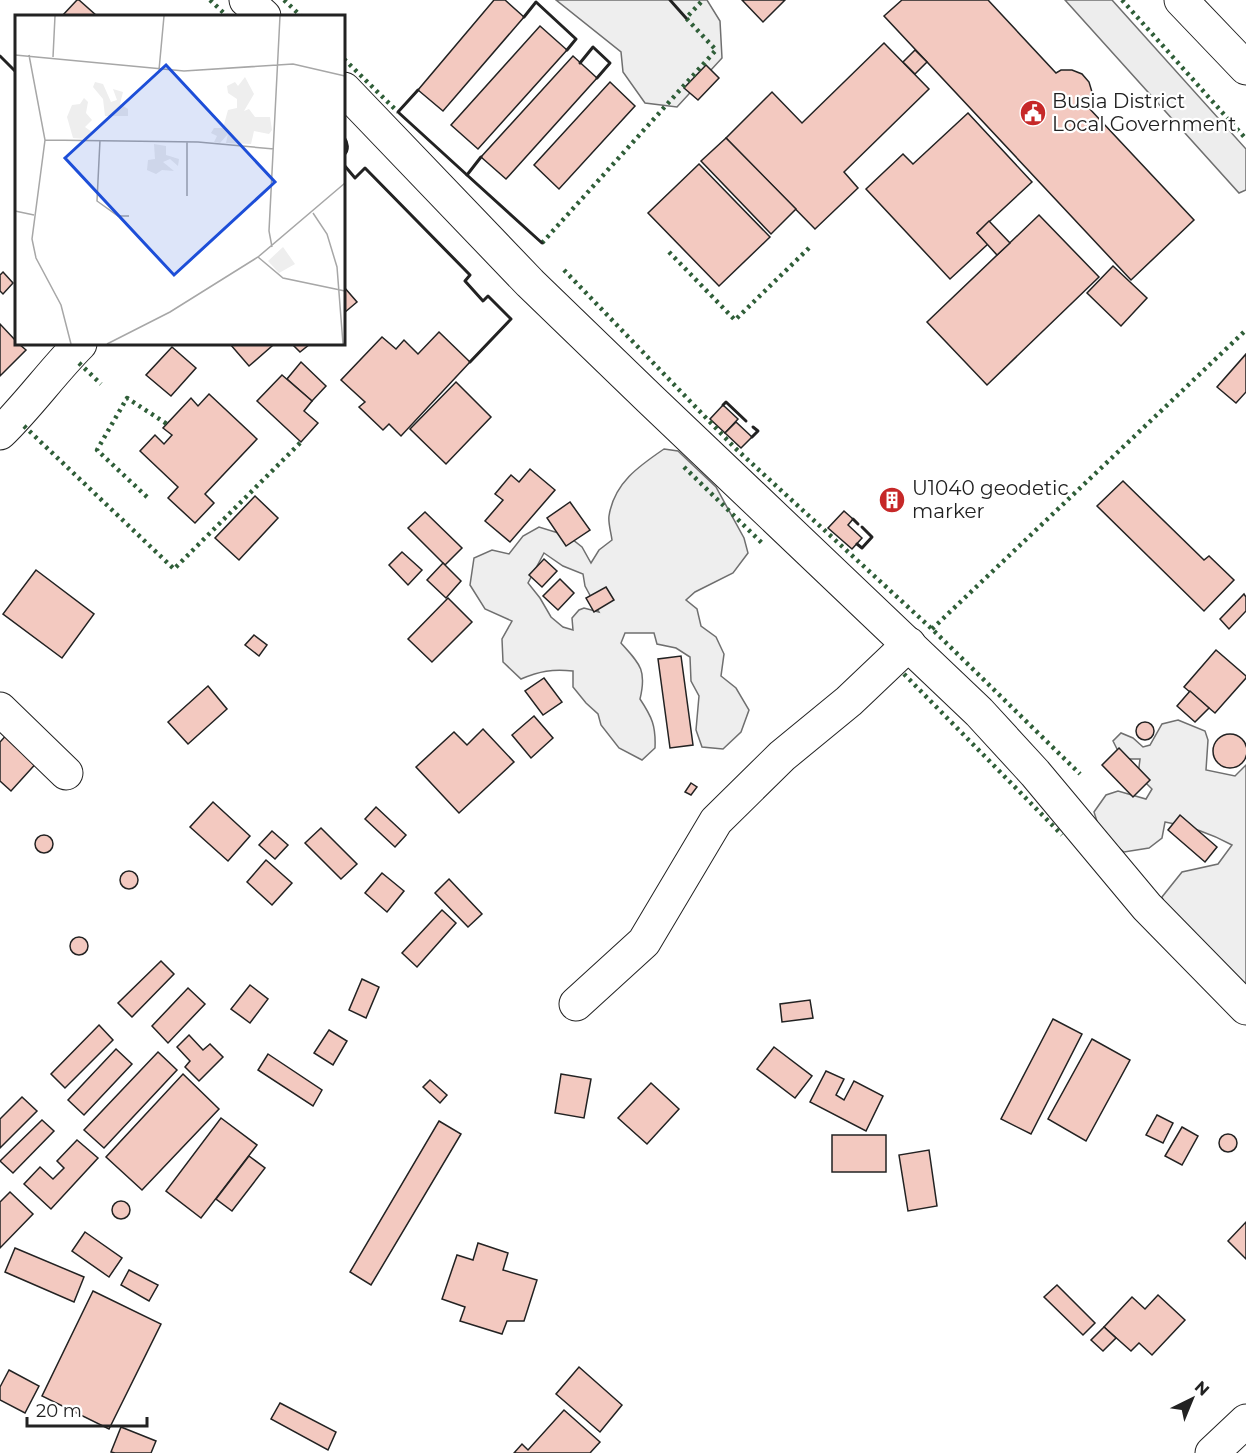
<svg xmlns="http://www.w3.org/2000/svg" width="1246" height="1453" viewBox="0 0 1246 1453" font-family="Montserrat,sans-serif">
	<rect width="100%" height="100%" fill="#fff"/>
	<!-- green -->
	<g fill="#eee" stroke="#6f6f6f" stroke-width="1.5" fill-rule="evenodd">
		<polygon points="556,0 707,0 720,21 722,58 677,107 645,103 623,72 621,52"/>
		<path d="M664,449l14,2 38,36 28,51 4,15 -15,20 -38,19 -9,8 11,9 4,17 15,11 8,17 -3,22 15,12 13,22 -8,22 -18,17 -21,-2 -6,-17 3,-34 -8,-15 -1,-24 -14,-9 -19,-4 -3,-11h-29l-4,10c19,21 26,27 19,56 12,18 16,27 15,49l-13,12 -23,-12 -18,-23 -3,-11 -12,-11 -13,-16v-16c-21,-2 -33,0 -52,8l-18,-17 -1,-23 10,-18 -27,-12 -15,-24 4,-27 18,-8 17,4 14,-18 16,-9 29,9 14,11 9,16 8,-13 13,-10c-1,-8 -4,-17 -3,-24 5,-33 30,-50 55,-67zM544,553l19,13 20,8 2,12 14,26 -15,-4 -5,2 -7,8 1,12 -10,-3 -12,-10 -11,-19 -12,-15z"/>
		<path d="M1178,720l27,11 3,9 -2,30 29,6 11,-11v229l-75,-74 -9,-23 20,-25 36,-8 14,-19c-22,-12 -42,-19 -67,-23l-3,16 -13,10 -25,4 -23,-18 -7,-22 12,-17 12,-4 28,8 6,-10 -14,-14 2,-16h-18l-9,-18 8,-8 12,5 10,9 7,-2 12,-21z"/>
	</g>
	<!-- parking -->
	<polygon fill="#ededed" stroke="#6f6f6f" stroke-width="1.5" points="1065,0 1112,0 1246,149 1246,190 1239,193"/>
	<!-- building -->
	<g fill="#f3c9c0" stroke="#222" stroke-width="1.5">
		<polygon points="77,0 79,0 97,16 62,16"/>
		<polygon points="494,0 505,0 524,17 443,111 418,90"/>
		<polygon points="742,0 785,0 763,22"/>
		<polygon points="902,0 988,0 1056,73 1061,70 1072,70 1082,74 1089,82 1092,92 1088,107 1194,220 1131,280 884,16"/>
		<polygon points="540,26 567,50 478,149 451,125"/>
		<polygon points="884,43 929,89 844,172 858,188 815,229 726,138 772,92 802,123"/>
		<polygon points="915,50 927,62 915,74 903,62"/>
		<polygon points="573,56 597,78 506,179 481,157"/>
		<polygon points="706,65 719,78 698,100 684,88"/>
		<polygon points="610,82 635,106 559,189 534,165"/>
		<polygon points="968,113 1032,182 977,233 988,244 950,279 866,189 903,154 913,164"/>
		<polygon points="726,138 796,209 771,234 701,161"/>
		<polygon points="699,164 770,237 719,286 648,213"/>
		<polygon points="1039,215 1099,277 987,385 927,322"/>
		<polygon points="989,221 1010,243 997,255 977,233"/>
		<polygon points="1113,266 1147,298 1121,326 1087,293"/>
		<polygon points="3,272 13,283 3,294 0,291 0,275"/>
		<polygon points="344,287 357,302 344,313"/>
		<polygon points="0,324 16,341 16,344 19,344 26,350 0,376"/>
		<polygon points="439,332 470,362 401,436 389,424 383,430 359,407 365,402 341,380 382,337 396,349 404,340 418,354"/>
		<polygon points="230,344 270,344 272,346 249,366"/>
		<polygon points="292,344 310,344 300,352"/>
		<polygon points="172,347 196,368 171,396 146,375"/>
		<polygon points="1246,354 1246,392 1236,403 1217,387"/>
		<polygon points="301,362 326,386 312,401 287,379"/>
		<polygon points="282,375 312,401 304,411 318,423 301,442 257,401"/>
		<polygon points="456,382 491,417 446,464 410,429"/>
		<polygon points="209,394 257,439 205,494 214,503 195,523 168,498 178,487 140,451 155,435 164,444 172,435 163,428 191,398 198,406"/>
		<polygon points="723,405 738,419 725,433 710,419"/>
		<polygon points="736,422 752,437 741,448 725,433"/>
		<polygon points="530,469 555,490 510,542 485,521 503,500 495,494 511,475 519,482"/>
		<polygon points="1123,481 1204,560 1209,556 1234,580 1204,611 1097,506"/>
		<polygon points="255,496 278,518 239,560 215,538"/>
		<polygon points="570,502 590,530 566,546 547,518"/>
		<polygon points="844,511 853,519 848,525 862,538 852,549 828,528"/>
		<polygon points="425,512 462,548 445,565 408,528"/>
		<polygon points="402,552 422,570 408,585 389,565"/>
		<polygon points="544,559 557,571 542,587 529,575"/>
		<polygon points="443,563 461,581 446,598 427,580"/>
		<polygon points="36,570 94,614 62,658 3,614"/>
		<polygon points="560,579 574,593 558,610 543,596"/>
		<polygon points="606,587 614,600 594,612 586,598"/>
		<polygon points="1244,594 1246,597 1246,611 1229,629 1220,619"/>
		<polygon points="448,598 472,622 432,662 408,639"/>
		<polygon points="254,635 267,645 259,656 245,645"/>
		<polygon points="1216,650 1246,676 1246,678 1215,713 1184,687"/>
		<polygon points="681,656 693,745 670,748 658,659"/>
		<polygon points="544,678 562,702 543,715 525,691"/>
		<polygon points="208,686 227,709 188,744 168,722"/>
		<polygon points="1190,691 1209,708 1195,722 1177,706"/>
		<polygon points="534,716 553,738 531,758 512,735"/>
		<circle cx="1145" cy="731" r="9"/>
		<polygon points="483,729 514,762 459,813 416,767 454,732 467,745"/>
		<polygon points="10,731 40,759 11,791 0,781 0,742"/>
		<circle cx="1230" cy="751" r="17"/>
		<polygon points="1119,748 1150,780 1133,797 1102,765"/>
		<polygon points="691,783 697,787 691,795 685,792"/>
		<polygon points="213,802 250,836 228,861 190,827"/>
		<polygon points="376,807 406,835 395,847 365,819"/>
		<polygon points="1180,815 1217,847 1205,862 1168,830"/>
		<polygon points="321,828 357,864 341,879 305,843"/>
		<polygon points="272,831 288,845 275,859 259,845"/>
		<circle cx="44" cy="844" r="9"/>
		<polygon points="266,860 292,883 272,905 247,882"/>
		<circle cx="129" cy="880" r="9"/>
		<polygon points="382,873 404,891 387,912 365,893"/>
		<polygon points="449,879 482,914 468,927 435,893"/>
		<polygon points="442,910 456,923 417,967 402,953"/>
		<circle cx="79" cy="946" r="9"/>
		<polygon points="161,961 174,974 132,1017 118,1003"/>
		<polygon points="362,979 379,987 366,1018 349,1010"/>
		<polygon points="250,985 268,999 250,1023 231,1009"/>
		<polygon points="188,988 205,1004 168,1043 152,1026"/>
		<polygon points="810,1000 813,1018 782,1022 780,1004"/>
		<polygon points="1053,1019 1082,1034 1031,1134 1001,1119"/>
		<polygon points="99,1025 113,1040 65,1088 51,1074"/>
		<polygon points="329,1030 347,1041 333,1065 314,1053"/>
		<polygon points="189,1035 203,1050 210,1044 223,1057 199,1081 185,1067 190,1061 177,1047"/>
		<polygon points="1092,1039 1130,1060 1086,1141 1048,1119"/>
		<polygon points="774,1047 812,1076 795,1098 757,1069"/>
		<polygon points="116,1049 132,1064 84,1115 68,1100"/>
		<polygon points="158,1052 177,1070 104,1148 84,1130"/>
		<polygon points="268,1054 322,1090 313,1106 258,1070"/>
		<polygon points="826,1071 844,1079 836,1095 844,1100 854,1081 883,1096 866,1131 810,1102"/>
		<polygon points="183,1074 219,1109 142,1190 106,1157"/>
		<polygon points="561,1074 591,1079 584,1118 555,1113"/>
		<polygon points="430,1080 447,1095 440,1103 423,1087"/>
		<polygon points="651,1083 679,1109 647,1144 618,1118"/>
		<polygon points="22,1097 37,1111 0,1148 0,1119"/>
		<polygon points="1157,1115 1173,1123 1163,1143 1146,1135"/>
		<polygon points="221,1118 257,1145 201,1218 166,1191"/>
		<polygon points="42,1120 54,1131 13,1173 0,1161"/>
		<polygon points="439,1121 461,1134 371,1285 350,1272"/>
		<polygon points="1182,1127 1198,1136 1182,1165 1165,1156"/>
		<circle cx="1228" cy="1143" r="9"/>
		<rect x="832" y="1135" width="54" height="37"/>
		<polygon points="77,1140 98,1158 51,1209 24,1184 40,1167 53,1179 64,1168 57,1161"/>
		<polygon points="929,1150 937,1206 908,1211 899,1155"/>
		<polygon points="249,1156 265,1168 232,1211 216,1199"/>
		<polygon points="10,1192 33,1214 0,1248 0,1202"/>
		<circle cx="121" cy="1210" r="9"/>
		<polygon points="1246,1222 1246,1259 1228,1241"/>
		<polygon points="85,1232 122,1258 109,1277 72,1251"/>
		<polygon points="478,1243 508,1253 503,1270 537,1280 524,1321 507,1321 502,1334 460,1321 465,1307 442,1299 457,1255 473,1260"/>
		<polygon points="15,1248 84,1277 74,1302 5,1272"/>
		<polygon points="129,1270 158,1285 149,1301 121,1285"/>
		<polygon points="1057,1285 1095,1323 1083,1335 1044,1297"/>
		<polygon points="93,1291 161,1324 109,1429 42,1396"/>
		<polygon points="1158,1295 1185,1320 1152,1355 1139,1343 1131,1351 1104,1327 1132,1297 1145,1309"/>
		<polygon points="1104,1327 1116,1338 1103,1351 1091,1340"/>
		<polygon points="579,1367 622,1405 600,1432 556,1394"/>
		<polygon points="9,1370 39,1386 25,1413 0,1400 0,1387"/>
		<polygon points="280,1403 336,1432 328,1450 271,1419"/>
		<polygon points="564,1410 600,1442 590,1453 514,1453 522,1444 528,1450"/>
		<polygon points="121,1427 156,1441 151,1453 115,1453 111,1452"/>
	</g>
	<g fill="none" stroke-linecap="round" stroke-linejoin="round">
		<defs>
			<g id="street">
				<polyline points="246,0 264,16"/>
				<polyline points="1181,0 1246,68"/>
				<polyline points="344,89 530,283 649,398 979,712 1035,773 1147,907 1246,1008"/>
				<path d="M0,433c29,-28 52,-61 80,-89"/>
				<polyline points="0,709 66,773"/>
				<polyline points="576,1004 644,942 716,821 782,756 849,701 909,644"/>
				<polyline points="1212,1453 1246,1421"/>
			</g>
		</defs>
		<!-- street casing -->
		<use href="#street" stroke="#222" stroke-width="35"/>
		<!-- street -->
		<use href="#street" stroke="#fff" stroke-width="33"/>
		<!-- hedge -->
		<g stroke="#2f5e38" stroke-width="4.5" stroke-dasharray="3 4.5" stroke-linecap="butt">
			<polyline points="210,0 227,16"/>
			<polyline points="284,0 301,16"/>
			<polyline points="1122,0 1246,139"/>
			<polyline points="344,59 398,112"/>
			<polyline points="542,243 716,50 686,18 703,0"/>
			<polyline points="669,252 735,320 809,248"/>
			<polyline points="564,270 735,448 932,629 1080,774"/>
			<polyline points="79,363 101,384"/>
			<polyline points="24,426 174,569 301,442"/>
			<polyline points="684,467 762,543"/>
			<polyline points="147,497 97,450 127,398 167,424"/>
			<polyline points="932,629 1246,330"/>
			<polyline points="904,674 1062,835"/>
		</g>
		<!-- wall -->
		<g stroke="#222" stroke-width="3">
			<polyline points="670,0 686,18"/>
			<polyline points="524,17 536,2 576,39 567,50"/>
			<polyline points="0,56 16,72"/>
			<polyline points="580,63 593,47 610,63 597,78"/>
			<polyline points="418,90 398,112 467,175"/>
			<path d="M344,137c4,6 5,13 0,18"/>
			<polyline points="481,157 467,175 542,243"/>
			<polyline points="344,165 355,178 365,168 470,275 465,281 483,301 488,296 511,319 470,362"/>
			<polyline points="723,405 726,402 746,421"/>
			<polyline points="752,437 758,431 753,427"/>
			<polyline points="853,519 858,524"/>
			<polyline points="857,544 862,548 872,537 862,527"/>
		</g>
	</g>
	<!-- icons -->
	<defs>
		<symbol id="civic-disc" viewBox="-11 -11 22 22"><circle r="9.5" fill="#c62828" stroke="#fff"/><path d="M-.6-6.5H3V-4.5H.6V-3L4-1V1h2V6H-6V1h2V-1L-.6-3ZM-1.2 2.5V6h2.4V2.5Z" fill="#fff"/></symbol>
		<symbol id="building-disc" viewBox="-11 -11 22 22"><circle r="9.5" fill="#c62828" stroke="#fff"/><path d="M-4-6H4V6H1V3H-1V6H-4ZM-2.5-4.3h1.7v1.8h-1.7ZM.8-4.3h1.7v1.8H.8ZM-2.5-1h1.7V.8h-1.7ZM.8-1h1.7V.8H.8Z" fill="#fff"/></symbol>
	</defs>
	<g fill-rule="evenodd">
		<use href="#civic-disc" x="1018" y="98" width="30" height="30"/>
		<use href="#building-disc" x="877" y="485" width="30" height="30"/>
	</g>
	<g text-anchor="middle" stroke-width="4.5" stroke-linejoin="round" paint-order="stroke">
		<!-- poi labels -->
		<g font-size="20" fill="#222" stroke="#fff" text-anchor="start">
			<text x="1052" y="108">Busia District<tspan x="1052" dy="23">Local Government</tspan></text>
			<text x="912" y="495">U1040 geodetic<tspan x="912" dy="23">marker</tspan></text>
		</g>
	</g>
	<!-- overview -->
	<g transform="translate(15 15)">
		<rect width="330" height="330" fill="#fff"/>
		<path d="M230,62l9,17 -10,17 5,-2 6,8h15l2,13 -3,4 -15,-3 -3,13 -25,-1 2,-9 -8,9 -6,-1 3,-6 -6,-3 3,-5h9l5,-18 9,-2v-9l-9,-6 -1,-7 8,-4 3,4zM80,67l8,2 8,18 6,-2 -4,-11 10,3 -3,12 8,5v7h-23l-2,-17 -10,-12zM69,83l4,4 -2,11 6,7 -7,7 7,5 -6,7 -13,-1 -6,-21 5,-12 8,-1zM139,129l12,2v9l13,4 -1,7 -8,-7 -7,3 11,9 -12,-1 -6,4 -9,-4 1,-10 7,-1zM268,232l12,17 -16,9 -11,-12z" fill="#eee"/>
		<path fill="none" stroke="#a7a7a7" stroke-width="1.5" d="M0,40l169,16 109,-7 52,12M14,40l16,85 -13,99 4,19 25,47 10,39M38,42l2,-41M144,55l5,-54M30,125l153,2 76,7M85,125l-3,61 21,15h11M172,127v54M0,196l19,4M298,198l14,21 10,33 6,77M257,232l-3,-16 11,-215M243,242l25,21 62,13M92,329l63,-32 88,-55 87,-74"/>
		<path fill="#1d4ed8" fill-opacity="0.15" stroke="#1d4ed8" stroke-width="3" d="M151,50l109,117 -101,93 -109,-117z"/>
		<rect width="330" height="330" fill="none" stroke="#222" stroke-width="3"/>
	</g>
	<!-- north arrow -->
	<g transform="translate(1192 1399) rotate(43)" stroke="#ffffff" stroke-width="4.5" paint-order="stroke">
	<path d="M0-4.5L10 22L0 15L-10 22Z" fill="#222222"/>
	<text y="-9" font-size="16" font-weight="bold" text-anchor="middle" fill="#222222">N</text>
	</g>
	<!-- scale -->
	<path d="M27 1417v9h120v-9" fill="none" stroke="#222222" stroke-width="3"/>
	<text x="36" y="1417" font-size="18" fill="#222222" stroke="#ffffff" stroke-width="4.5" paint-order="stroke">20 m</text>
</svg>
